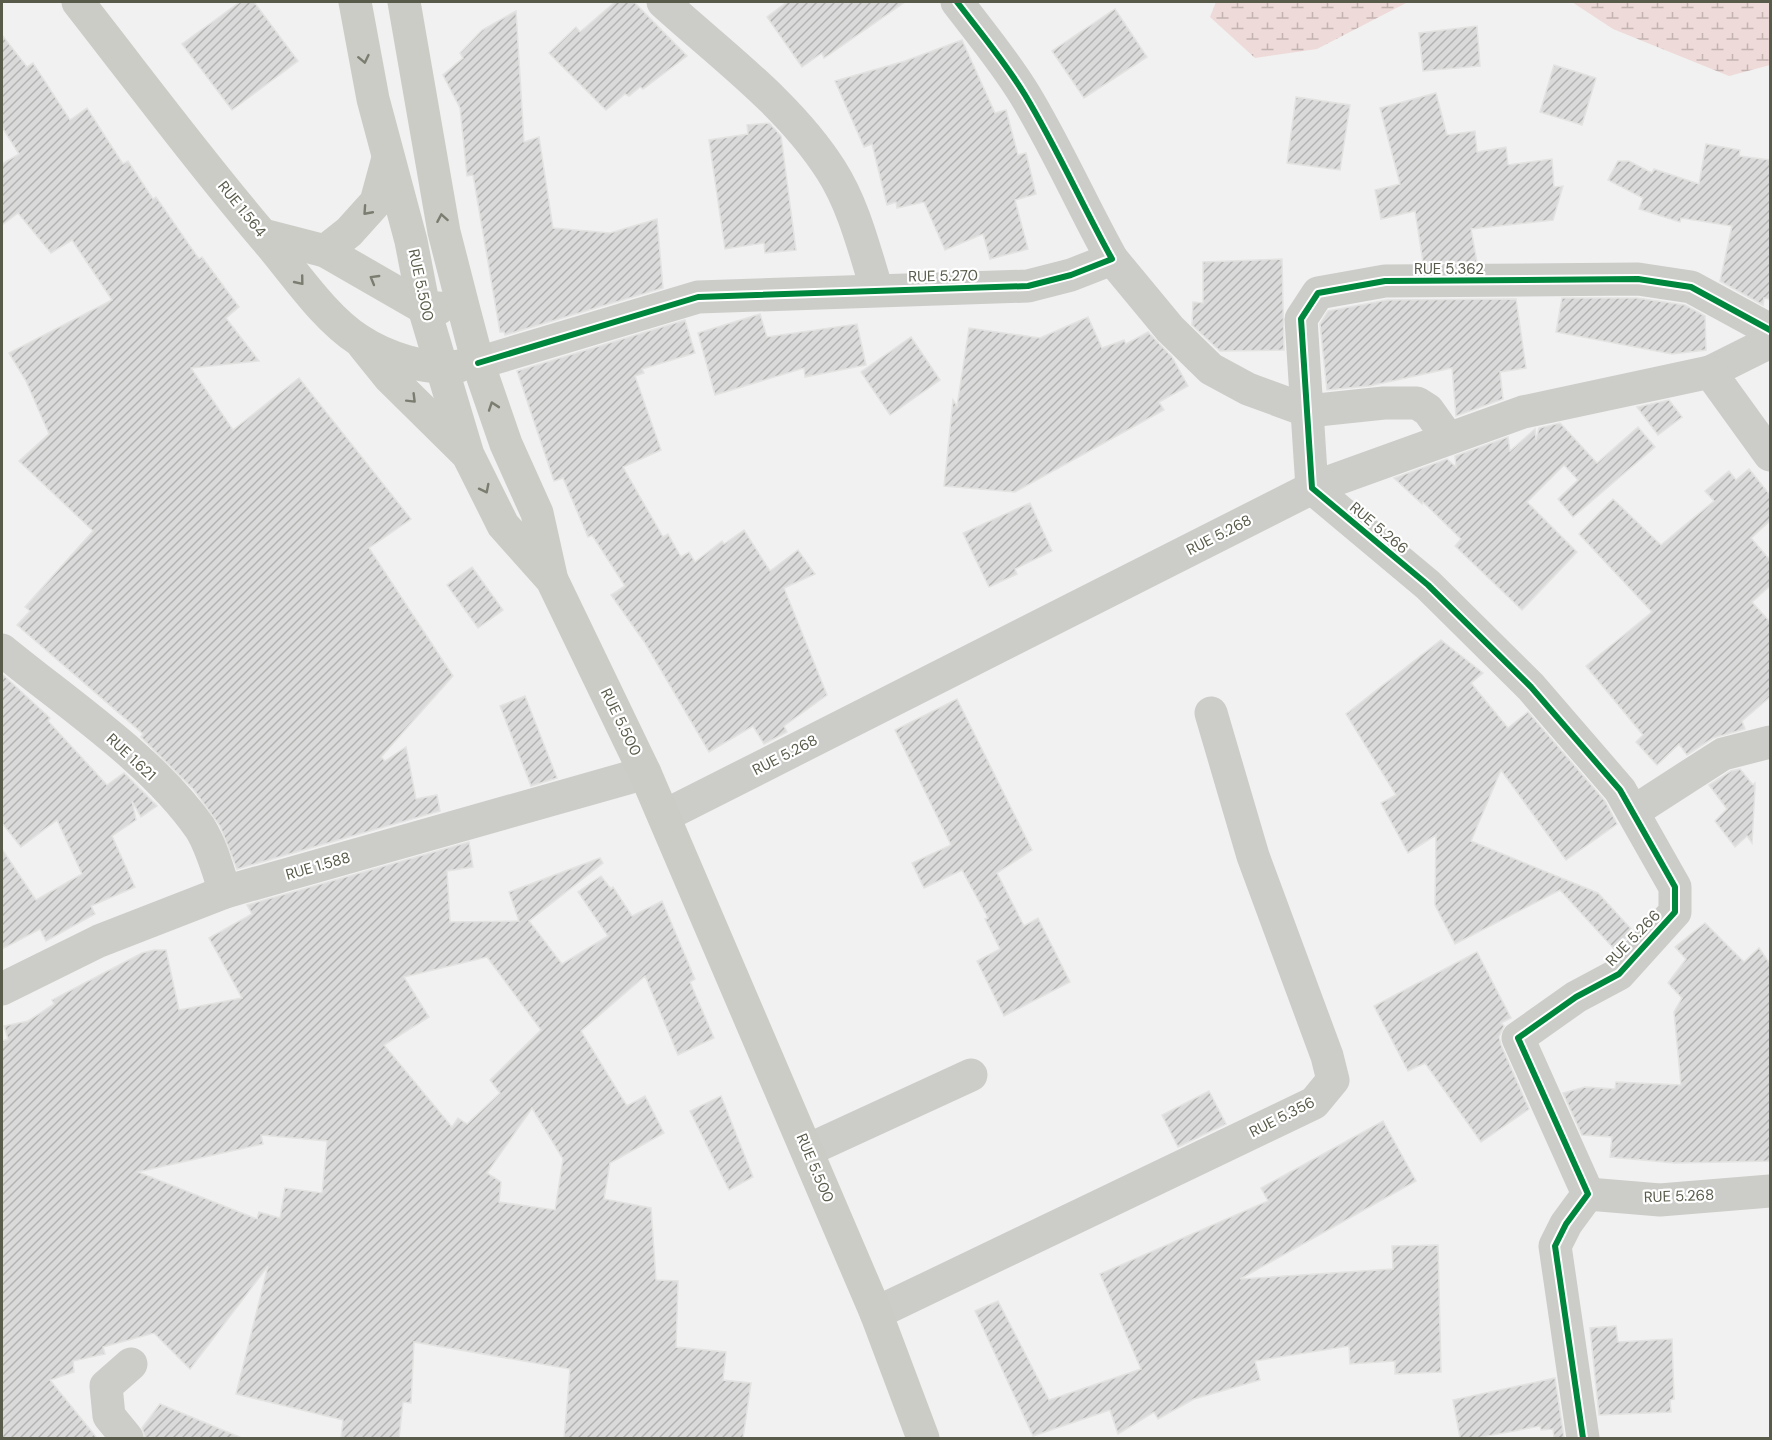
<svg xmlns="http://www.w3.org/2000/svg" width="1772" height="1440" viewBox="0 0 1772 1440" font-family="'DM Sans',sans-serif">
	<defs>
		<pattern id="wetland-marsh" width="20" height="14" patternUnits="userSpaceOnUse" patternTransform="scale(1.5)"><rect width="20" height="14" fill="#eedad8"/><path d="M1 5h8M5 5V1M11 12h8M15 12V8" fill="none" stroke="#c4b4b1"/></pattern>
		<pattern id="building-hatch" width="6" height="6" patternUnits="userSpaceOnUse" patternTransform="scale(1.5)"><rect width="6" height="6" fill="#d9dad9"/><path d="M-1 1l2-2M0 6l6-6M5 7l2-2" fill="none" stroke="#b3b4b2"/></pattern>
	</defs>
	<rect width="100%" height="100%" fill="#f1f1f1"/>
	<!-- wetland -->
	<g fill="url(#wetland-marsh)">
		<polygon points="1216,2 1408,2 1317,49 1255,58 1210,17"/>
		<polygon points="1572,2 1770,2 1770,65 1729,76 1613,29"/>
	</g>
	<!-- building -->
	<g fill="url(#building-hatch)" stroke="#e3e3e2" stroke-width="1.5" fill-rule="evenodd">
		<polygon points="240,2 254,2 298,61 232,110 182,44"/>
		<polygon points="615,2 634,2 687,56 643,89 640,87 629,96 625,94 606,110 549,53 576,27 580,32"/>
		<polygon points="787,2 905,2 824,58 822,53 802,67 767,17"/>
		<polygon points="1115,9 1147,57 1084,98 1052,51"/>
		<polygon points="516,11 524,142 539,137 553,228 610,233 657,219 663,288 505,335 504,332 500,332 473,175 467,176 460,108 443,75 463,58 460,53 482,30"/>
		<polygon points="1477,26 1480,66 1423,71 1419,33"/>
		<polygon points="2,35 27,67 33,63 70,120 87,108 123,164 128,161 153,199 156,197 199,259 202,257 239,307 226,318 259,361 191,368 233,430 299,378 411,519 369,548 453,676 381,757 385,761 406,747 416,799 437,795 440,811 237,869 220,826 194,790 141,737 143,734 17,625 30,611 25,607 93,531 19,461 49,434 26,381 9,353 112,300 72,240 51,253 18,213 2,225 2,164 19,154 2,127"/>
		<polygon points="962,40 995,113 1006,110 1018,155 1026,153 1036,194 1015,200 1028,249 990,259 983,234 945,250 924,202 897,208 896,202 887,205 872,144 864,147 835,81 905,61"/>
		<polygon points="1554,65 1596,78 1582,125 1540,112"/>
		<polygon points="1436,93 1447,135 1475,131 1477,152 1506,147 1508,165 1552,159 1554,187 1563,186 1553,220 1471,229 1477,262 1423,262 1415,211 1381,219 1375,190 1400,184 1380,108"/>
		<polygon points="1296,97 1350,105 1340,170 1287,163"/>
		<polygon points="769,123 781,136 796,250 765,253 764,243 725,249 709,140 748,134 747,125"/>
		<polygon points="1706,144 1740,150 1739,156 1770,160 1770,299 1764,298 1763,305 1720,281 1732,226 1681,218 1680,222 1639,209 1643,198 1608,180 1618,161 1629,161 1652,173 1654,169 1699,184"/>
		<polygon points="1282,259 1284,350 1220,351 1192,325 1193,302 1203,303 1203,262"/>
		<polygon points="1562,298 1637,298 1685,305 1705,316 1706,350 1672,354 1556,332"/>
		<polygon points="1516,299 1526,368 1500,372 1503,399 1456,416 1452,368 1369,386 1327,390 1320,324 1328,311 1387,300"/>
		<polygon points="760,314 767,337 857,324 866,365 805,377 804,368 715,395 698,333"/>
		<polygon points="1088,317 1102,348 1124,340 1126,344 1148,332 1172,357 1188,386 1159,402 1164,410 1015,492 944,486 953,400 957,406 969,328 1040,338"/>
		<polygon points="685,320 695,353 642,369 644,373 635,376 661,450 623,467 663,537 668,534 681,557 689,552 695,562 722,541 724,544 744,530 770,571 798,550 815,574 784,588 827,695 784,726 787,732 764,744 753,726 709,752 645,643 611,595 625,586 592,535 588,537 563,478 554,481 517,371"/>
		<polygon points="911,337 940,380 890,415 861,372"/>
		<polygon points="1669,400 1682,417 1658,435 1637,407"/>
		<polygon points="1560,423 1597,463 1638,427 1655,447 1573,517 1558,499 1578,480 1564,465 1527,502 1577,552 1522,610 1455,546 1461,539 1423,502 1422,504 1394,478 1447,459 1456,467 1455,456 1508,437 1510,451 1535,429 1536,440 1539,428"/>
		<polygon points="1749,469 1770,495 1770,521 1751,538 1770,560 1770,586 1752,602 1770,622 1770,697 1742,721 1745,729 1713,738 1687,755 1679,744 1657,765 1636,742 1643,735 1586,666 1652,612 1579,534 1613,499 1661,545 1714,501 1705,491 1729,471 1736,480"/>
		<polygon points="1030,503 1052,551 1015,569 1017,574 989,587 963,533"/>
		<polygon points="472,567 503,610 478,628 447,585"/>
		<polygon points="1441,640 1483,673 1471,683 1508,728 1528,712 1605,801 1617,824 1566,860 1501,770 1471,841 1598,893 1633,931 1615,950 1560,890 1455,944 1435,905 1436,835 1408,853 1381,803 1396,795 1346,714"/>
		<polygon points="2,674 50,718 48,721 107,785 124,773 157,806 141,817 132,801 136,820 112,836 135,887 91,906 95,914 46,941 40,929 2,949 2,849 36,900 82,874 57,820 21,847 2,823"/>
		<polygon points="525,696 557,778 531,786 500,706"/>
		<polygon points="957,699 1032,850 997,873 1024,926 1038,918 1070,982 1004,1016 977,961 1000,949 985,919 988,918 962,870 924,888 912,863 951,845 895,730"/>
		<polygon points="1740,769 1753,785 1755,783 1755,788 1752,843 1747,836 1735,847 1715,821 1727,809 1709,785 1731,771"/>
		<path d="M469,842l4,25 -26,4 3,51 69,-1 -10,-29 91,-34 3,5 -74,58 33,43 46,-28 -30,-44 23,-16 10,13 2,-2 19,29 30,-15 33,78 -5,3 24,56 -36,17 -33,-79 -64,55 46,75 18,-10 19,37 -54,30 -6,36 47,9 5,72 22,1 -2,66 50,5 -3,28 28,3 -8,55h-179l6,-69 -156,-27 -3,61 -8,-1 -4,36h-58l2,-18 -107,-26 32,-128 -78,103 -36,-36 -51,14 2,7 -32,7 1,11 -24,8 47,58h-95v-397l6,-2 -4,-13 24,-5 26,-17 -2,-4 90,-47 12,-3h12l13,60 63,-12 -33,-60 43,-24 -5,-9zM487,957l54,73 -51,50 10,13 -33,31 -9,-6 -6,9 -68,-82 45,-28 -25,-40zM532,1108l31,51 -8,51 -56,-8 2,-20 -14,-9zM261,1135l66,6 -5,52 -37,-5 -5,30 -21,-6 -2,7 -119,-47 125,-28z"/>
		<polygon points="1705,923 1744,962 1759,948 1770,964 1770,1161 1675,1163 1610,1157 1612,1137 1582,1135 1563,1093 1585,1087 1615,1089 1616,1082 1681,1085 1674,1012 1682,998 1668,983 1686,959 1675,947"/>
		<polygon points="1477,952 1511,1018 1501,1023 1504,1026 1499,1037 1501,1045 1529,1109 1481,1142 1425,1063 1408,1071 1374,1006"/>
		<polygon points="1209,1091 1226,1124 1178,1147 1162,1115"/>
		<polygon points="721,1096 753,1177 729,1190 690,1111"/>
		<polygon points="1383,1121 1416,1181 1240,1279 1393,1269 1392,1246 1438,1245 1441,1372 1395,1374 1395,1361 1350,1364 1349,1346 1255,1361 1260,1380 1194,1399 1158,1419 1154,1412 1118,1434 1110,1410 1033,1436 975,1311 998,1301 1049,1400 1141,1369 1100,1274 1268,1201 1261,1188"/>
		<polygon points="1616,1326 1618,1342 1672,1339 1674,1399 1670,1400 1671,1412 1599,1415 1590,1328"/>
		<polygon points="1555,1378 1564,1438 1554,1438 1553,1429 1541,1430 1540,1426 1477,1438 1460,1438 1453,1400"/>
		<polygon points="160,1404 242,1438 145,1438 142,1428"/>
	</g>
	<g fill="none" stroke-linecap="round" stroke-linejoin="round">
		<!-- minor -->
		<g stroke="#ccccc9" stroke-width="33">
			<path d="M663,2c57,52 126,102 168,168 23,36 33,79 46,120"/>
			<polyline points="1112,259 1170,329 1211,369 1248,389 1308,411 1384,403 1417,403 1428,410 1448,438"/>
			<path d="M478,363l220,-66 330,-11 43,-11 41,-16c-30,-54 -55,-111 -87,-164 -20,-33 -45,-63 -68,-93"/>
			<polyline points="1710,372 1770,342"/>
			<path d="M2,650c63,52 151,110 198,178 12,19 18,43 25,64"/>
			<polyline points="1633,812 1723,754 1770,742"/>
			<polyline points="664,816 1312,488 1523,412 1710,372 1770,455"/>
			<polyline points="2,989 99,941 225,892 645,773"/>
			<polyline points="808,1150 971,1075"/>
			<polyline points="1588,1194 1660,1200 1770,1191"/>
			<polyline points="876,1313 1314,1103 1333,1080 1327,1056 1253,856 1211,713"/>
			<polyline points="127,1438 109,1416 106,1386 131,1364"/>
			<polyline points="1583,1438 1555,1246 1566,1224 1588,1194 1518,1038 1576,997 1619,974 1675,912 1675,887 1620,790 1531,687 1428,585 1312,488 1301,319 1318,293 1385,281 1638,279 1691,287 1770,330"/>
		</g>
		<!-- major -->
		<g stroke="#cbccc6" stroke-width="33">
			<path d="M78,2c61,78 121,159 186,235 28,32 59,80 95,103 27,18 68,31 100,26"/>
			<polyline points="355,2 373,99 411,241 424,308 468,455 503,525 552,580 645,773 876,1313 923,1438"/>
			<polyline points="404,2 444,232 463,306 478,363 506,444 537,513 551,576"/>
			<polyline points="263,235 325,251 424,308 439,308"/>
			<polyline points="325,251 349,232 376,202 388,158"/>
			<polyline points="364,346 389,377 465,452"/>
		</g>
		<defs>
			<g id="cycleway">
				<path d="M478,363l220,-66 330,-11 43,-11 41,-16c-30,-54 -55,-111 -87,-164 -20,-33 -45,-63 -68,-93"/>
				<polyline points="1583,1438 1555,1246 1566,1224 1588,1194 1518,1038 1576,997 1619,974 1675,912 1675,887 1620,790 1531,687 1428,585 1312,488 1301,319 1318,293 1385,281 1638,279 1691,287 1770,330"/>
			</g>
		</defs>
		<!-- cycleway casing -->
		<use href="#cycleway" stroke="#fff" stroke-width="10"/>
		<!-- cycleway -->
		<use href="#cycleway" stroke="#00873e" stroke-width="6"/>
	</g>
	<!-- one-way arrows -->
	<defs><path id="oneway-chevron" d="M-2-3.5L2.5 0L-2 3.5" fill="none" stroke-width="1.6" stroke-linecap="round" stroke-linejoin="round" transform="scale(1.5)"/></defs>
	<g stroke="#7a7d6f">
		<use href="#oneway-chevron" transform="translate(364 59) rotate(78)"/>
		<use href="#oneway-chevron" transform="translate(367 211) rotate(132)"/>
		<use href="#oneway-chevron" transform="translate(442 218) rotate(-100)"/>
		<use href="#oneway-chevron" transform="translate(374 279) rotate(-150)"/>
		<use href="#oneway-chevron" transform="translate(300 281) rotate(51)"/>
		<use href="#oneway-chevron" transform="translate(412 399) rotate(45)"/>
		<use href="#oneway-chevron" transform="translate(493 406) rotate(-109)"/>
		<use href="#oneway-chevron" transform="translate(485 489) rotate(63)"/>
	</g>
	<g text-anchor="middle" stroke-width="4.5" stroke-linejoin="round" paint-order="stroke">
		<!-- street labels -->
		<g font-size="15" fill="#585b4a" stroke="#fff">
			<text transform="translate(242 209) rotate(51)" y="5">RUE 1.564</text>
			<text x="1449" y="274">RUE 5.362</text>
			<text transform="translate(943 276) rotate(-1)" y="5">RUE 5.270</text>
			<text transform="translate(421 285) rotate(78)" y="5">RUE 5.500</text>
			<text transform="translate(1379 528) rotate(40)" y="5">RUE 5.266</text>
			<text transform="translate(1219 535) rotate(-27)" y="5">RUE 5.268</text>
			<text transform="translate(621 722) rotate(64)" y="5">RUE 5.500</text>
			<text transform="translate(785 755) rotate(-27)" y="5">RUE 5.268</text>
			<text transform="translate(131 757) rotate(43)" y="5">RUE 1.621</text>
			<text transform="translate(318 866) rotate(-16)" y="5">RUE 1.588</text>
			<text transform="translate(1633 938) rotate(-46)" y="5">RUE 5.266</text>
			<text transform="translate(1282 1117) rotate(-27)" y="5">RUE 5.356</text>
			<text transform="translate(815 1168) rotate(67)" y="5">RUE 5.500</text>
			<text transform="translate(1679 1196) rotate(-2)" y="5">RUE 5.268</text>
		</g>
	</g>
	<!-- border -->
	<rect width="1772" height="1440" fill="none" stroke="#585b4a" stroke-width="6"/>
</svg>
